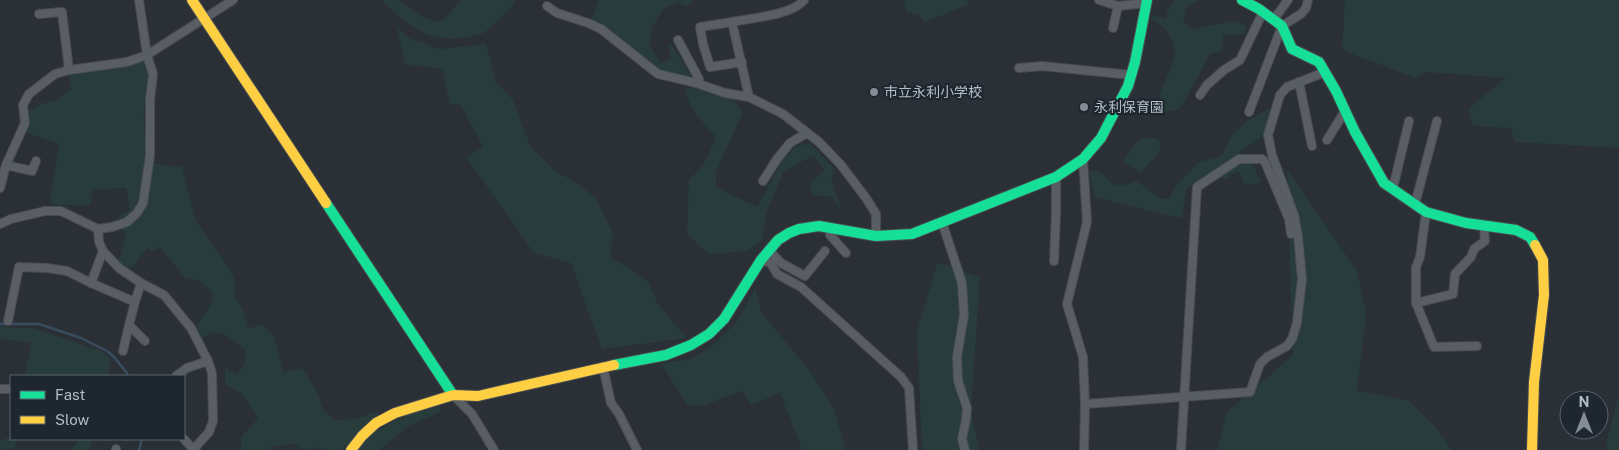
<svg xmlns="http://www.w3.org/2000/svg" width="1619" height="450" viewBox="0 0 1619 450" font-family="'Public Sans','Noto Sans JP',sans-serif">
	<rect width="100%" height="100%" fill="#2a3036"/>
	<!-- green -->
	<g fill="#283c3c">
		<polygon points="381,0 398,0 423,17 436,22 445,19 460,0 515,0 512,7 484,33 470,37 449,39 428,35 410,25 391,10"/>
		<polygon points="599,0 692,0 691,4 685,7 679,2 664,8 652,27 649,44 660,63 671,59 669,45 671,44 691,76 687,78 660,71 591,20"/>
		<polygon points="904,0 969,0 969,4 925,22 919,15 906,12"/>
		<polygon points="1174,0 1199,0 1186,8 1183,22 1193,29 1232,21 1248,26 1244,33 1239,35 1223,35 1222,51 1210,54 1180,109 1166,112 1160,105 1160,94 1176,54 1172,42 1166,29 1151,19 1152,15 1165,19 1168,10"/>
		<polygon points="1345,0 1619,0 1619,148 1515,142 1511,128 1473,126 1468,109 1505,78 1425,72 1415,78 1342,50"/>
		<polygon points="397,27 409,38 440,49 486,44 496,82 513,100 530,146 555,171 575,182 595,197 613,233 610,258 627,266 649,283 657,303 687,338 602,349 571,263 534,253 466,157 483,147 461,105 450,104 442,69 405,64"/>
		<path d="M145,61c7,23 -2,37 -1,59 0,15 3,29 2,43l36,4 14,54 34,48 5,12v16l7,10 6,21 14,-3 12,11 9,36 18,-4 5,6 10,16 7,19 11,11 19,-1 24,-7 3,4 -39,34h-18l-3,-3 -17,3 -8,-6 -25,3 1,3h-30v-13l17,-19 -16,-24 -17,-10v-17l11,7c9,-7 9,-14 10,-24l-23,-16 -10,-2 -11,6 -6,-10c7,-15 17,-18 16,-36l-13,-12 -14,-2 -25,-31 -8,4 -5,-3 -14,19c-7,0 -10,-1 -14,-7l8,-29 -6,-1 -2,-14 11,-6 -4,-22 -34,2 -1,15h-37l-4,-3 9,-58 -34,-12 4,-9 -2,-11 14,-8 15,-4 15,-11 -2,-14z"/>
		<path d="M693,88l41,13 9,11 -27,60v15l41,20 25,-46 13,-14 15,-4 24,25 -3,11 11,32 -10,-14 -19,-2 -3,-12 14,-12 -10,-16 -30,16 -18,42 -4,27 -14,11 -39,3 -22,-19 2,-55 15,-16 12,-27c-13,-15 -27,-27 -31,-48z"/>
		<path d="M1274,107l-13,31 -21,13 12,13 10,19 -18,1 -5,-12 -10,3 1,4 -24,-3 -19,12 -5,29h-7l-80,-20 -6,-27c26,1 14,25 47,11l26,18h7l8,-15 22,-22 23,-6 10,-21 16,-15z"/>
		<polygon points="1142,138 1157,138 1162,144 1157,155 1140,173 1123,161 1136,142"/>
		<polygon points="1287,169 1357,271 1366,313 1357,391 1408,400 1438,430 1452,450 1217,450 1227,412 1293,355"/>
		<polygon points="938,262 980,277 971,409 979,450 922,450 917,331"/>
		<polygon points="755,288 762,313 809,370 833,407 846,450 802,450 780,393 751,405 742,391 705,405 687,405 661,363 690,359 710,348 737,322"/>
		<polygon points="0,326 15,328 33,328 104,352 111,360 108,376 25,376 31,343 0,339"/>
		<polygon points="1619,396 1619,450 1607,450 1606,444"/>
		<path d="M440,407l2,4 -35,16 -27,23h-23c18,-23 55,-40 83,-43z"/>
		<polygon points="11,433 11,439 16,439 15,447 8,450 0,449 0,441 10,437"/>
		<polygon points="78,439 92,439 89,450 69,450 77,443"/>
	</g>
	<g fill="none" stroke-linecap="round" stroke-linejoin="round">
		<!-- stream -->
		<g stroke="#394d5f" stroke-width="2.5">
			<polyline points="0,324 39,324 81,338 107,351 114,357 129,376"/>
			<polyline points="139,450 142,439"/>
		</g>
		<defs>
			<g id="street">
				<path d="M804,0c-11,15 -53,18 -72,22l17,75 34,17 36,28 22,23 25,33 10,16v22"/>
				<polyline points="1099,0 1118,6 1146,3"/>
				<polyline points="547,6 557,13 588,23 601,29 658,74 696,83 725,93 749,97"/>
				<polyline points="39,14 62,12 69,70"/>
				<polyline points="1274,19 1288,0"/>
				<polyline points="732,22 700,27 703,44 710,67 742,62"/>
				<polyline points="1113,28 1118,6"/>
				<polyline points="678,40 699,79"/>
				<polyline points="1019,68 1042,66 1131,75"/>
				<polyline points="1299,82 1312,146"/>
				<polyline points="1200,95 1207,85 1224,70 1240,60 1263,12"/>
				<polyline points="1249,112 1282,26 1301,14 1306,8 1308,0"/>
				<polyline points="1327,140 1345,111"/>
				<polyline points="1083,159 1087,222 1067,304 1083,357 1085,404 1084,450"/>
				<polyline points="6,165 32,171 36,161"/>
				<polyline points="763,181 777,159 790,143 807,133"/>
				<polyline points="0,188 6,165 25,123 23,105 29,94 55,74 69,70 127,62 147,55 233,0"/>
				<polyline points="1393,188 1409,121"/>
				<polyline points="1415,204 1437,121"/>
				<polyline points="1426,212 1420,257 1416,267 1416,303 1434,347 1477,346"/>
				<polyline points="942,222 962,283 964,315 957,357 958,381 967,408 966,420 962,439 965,450"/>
				<polyline points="0,224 11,219 45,211 61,211 98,229 112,227 127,222 137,213 143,203 150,156 150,100 153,74 147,55 139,0"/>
				<polyline points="830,228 830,235 846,253"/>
				<polyline points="98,229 99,242 103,251 119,268 141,283 164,295 191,328 208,361 212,373 213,421 209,432 193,450"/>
				<polyline points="769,250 781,263 805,276 825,251"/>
				<polyline points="103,251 91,283 135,302 141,283"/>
				<polyline points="761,260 771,263 777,274 801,287 901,377 909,388 913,450"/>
				<polyline points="1054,261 1056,214 1056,177"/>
				<polyline points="135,302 129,325 145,341"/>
				<polyline points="1416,303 1453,294 1455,274 1471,257 1474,249 1485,241 1484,227"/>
				<polyline points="8,321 19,267 47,268 67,271 91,283"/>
				<polyline points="123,351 129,325"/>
				<polyline points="603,367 611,403 619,414 637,450"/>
				<polyline points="176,376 187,368 208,361"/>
				<polyline points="0,389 8,389"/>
				<polyline points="453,395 472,414 494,450"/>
				<polyline points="1085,404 1250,392 1260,364 1267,357 1287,346 1292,339 1297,323 1302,279 1298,236 1294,215 1272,155 1268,135 1280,95 1287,87 1325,72"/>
				<polyline points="184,439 193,449"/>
				<polyline points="116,450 116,449"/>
				<polyline points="1181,450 1197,187 1239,159 1262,159 1265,162 1289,219 1291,234"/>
			</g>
			<g id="fast">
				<polyline points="1242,0 1259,9 1282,26 1292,49 1319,62 1336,91 1355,132 1384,183 1426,212 1466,223 1516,230 1530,237 1535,245"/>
				<polyline points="326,203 453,395"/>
				<polyline points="614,365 666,355 691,345 709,334 724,319 761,260 778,240 789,233 799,229 819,226 876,236 912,234 1056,177 1083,159 1101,138 1128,86 1135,62 1147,0"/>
			</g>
			<g id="slow">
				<polyline points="192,0 326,203"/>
				<polyline points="351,450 362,436 376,423 395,413 453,395 478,396 614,365"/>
				<polyline points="1532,450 1534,382 1544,295 1543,260 1535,245"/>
			</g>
		</defs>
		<!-- street casing -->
		<use href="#street" stroke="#484c51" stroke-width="10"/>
		<!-- fast casing -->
		<use href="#fast" stroke="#484c51" stroke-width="12"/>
		<!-- slow casing -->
		<use href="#slow" stroke="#484c51" stroke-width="12"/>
		<!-- street -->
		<use href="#street" stroke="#595e64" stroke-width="8"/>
		<!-- fast -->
		<use href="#fast" stroke="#16e098" stroke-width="10"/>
		<!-- slow -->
		<use href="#slow" stroke="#ffcf43" stroke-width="10"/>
	</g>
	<!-- markers -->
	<g fill="#848c94" stroke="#1e2730" stroke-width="2">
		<circle cx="874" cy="92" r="5"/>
		<circle cx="1084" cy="107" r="5"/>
	</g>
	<g text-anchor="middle" stroke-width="4.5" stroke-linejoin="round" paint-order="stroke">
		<!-- poi labels -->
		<g font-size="14" fill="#b4bdc7" stroke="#1e2730" text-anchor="start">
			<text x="884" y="97">市立永利小学校</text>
			<text x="1094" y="112">永利保育園</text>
		</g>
	</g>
	<!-- legend -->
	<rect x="10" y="375" width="175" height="65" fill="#1e2730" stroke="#5a636c"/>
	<rect x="20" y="391" width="25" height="8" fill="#16e098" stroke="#5a636c"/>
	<text x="55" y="400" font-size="15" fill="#b4bdc7">Fast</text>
	<rect x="20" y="416" width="25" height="8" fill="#ffcf43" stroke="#5a636c"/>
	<text x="55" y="425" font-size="15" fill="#b4bdc7">Slow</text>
	<!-- north arrow -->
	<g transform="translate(1584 415)"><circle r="24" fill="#1e2730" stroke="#5a636c"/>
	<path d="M0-4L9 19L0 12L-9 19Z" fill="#848c94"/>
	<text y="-8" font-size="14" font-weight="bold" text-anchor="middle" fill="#b4bdc7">N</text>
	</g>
</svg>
